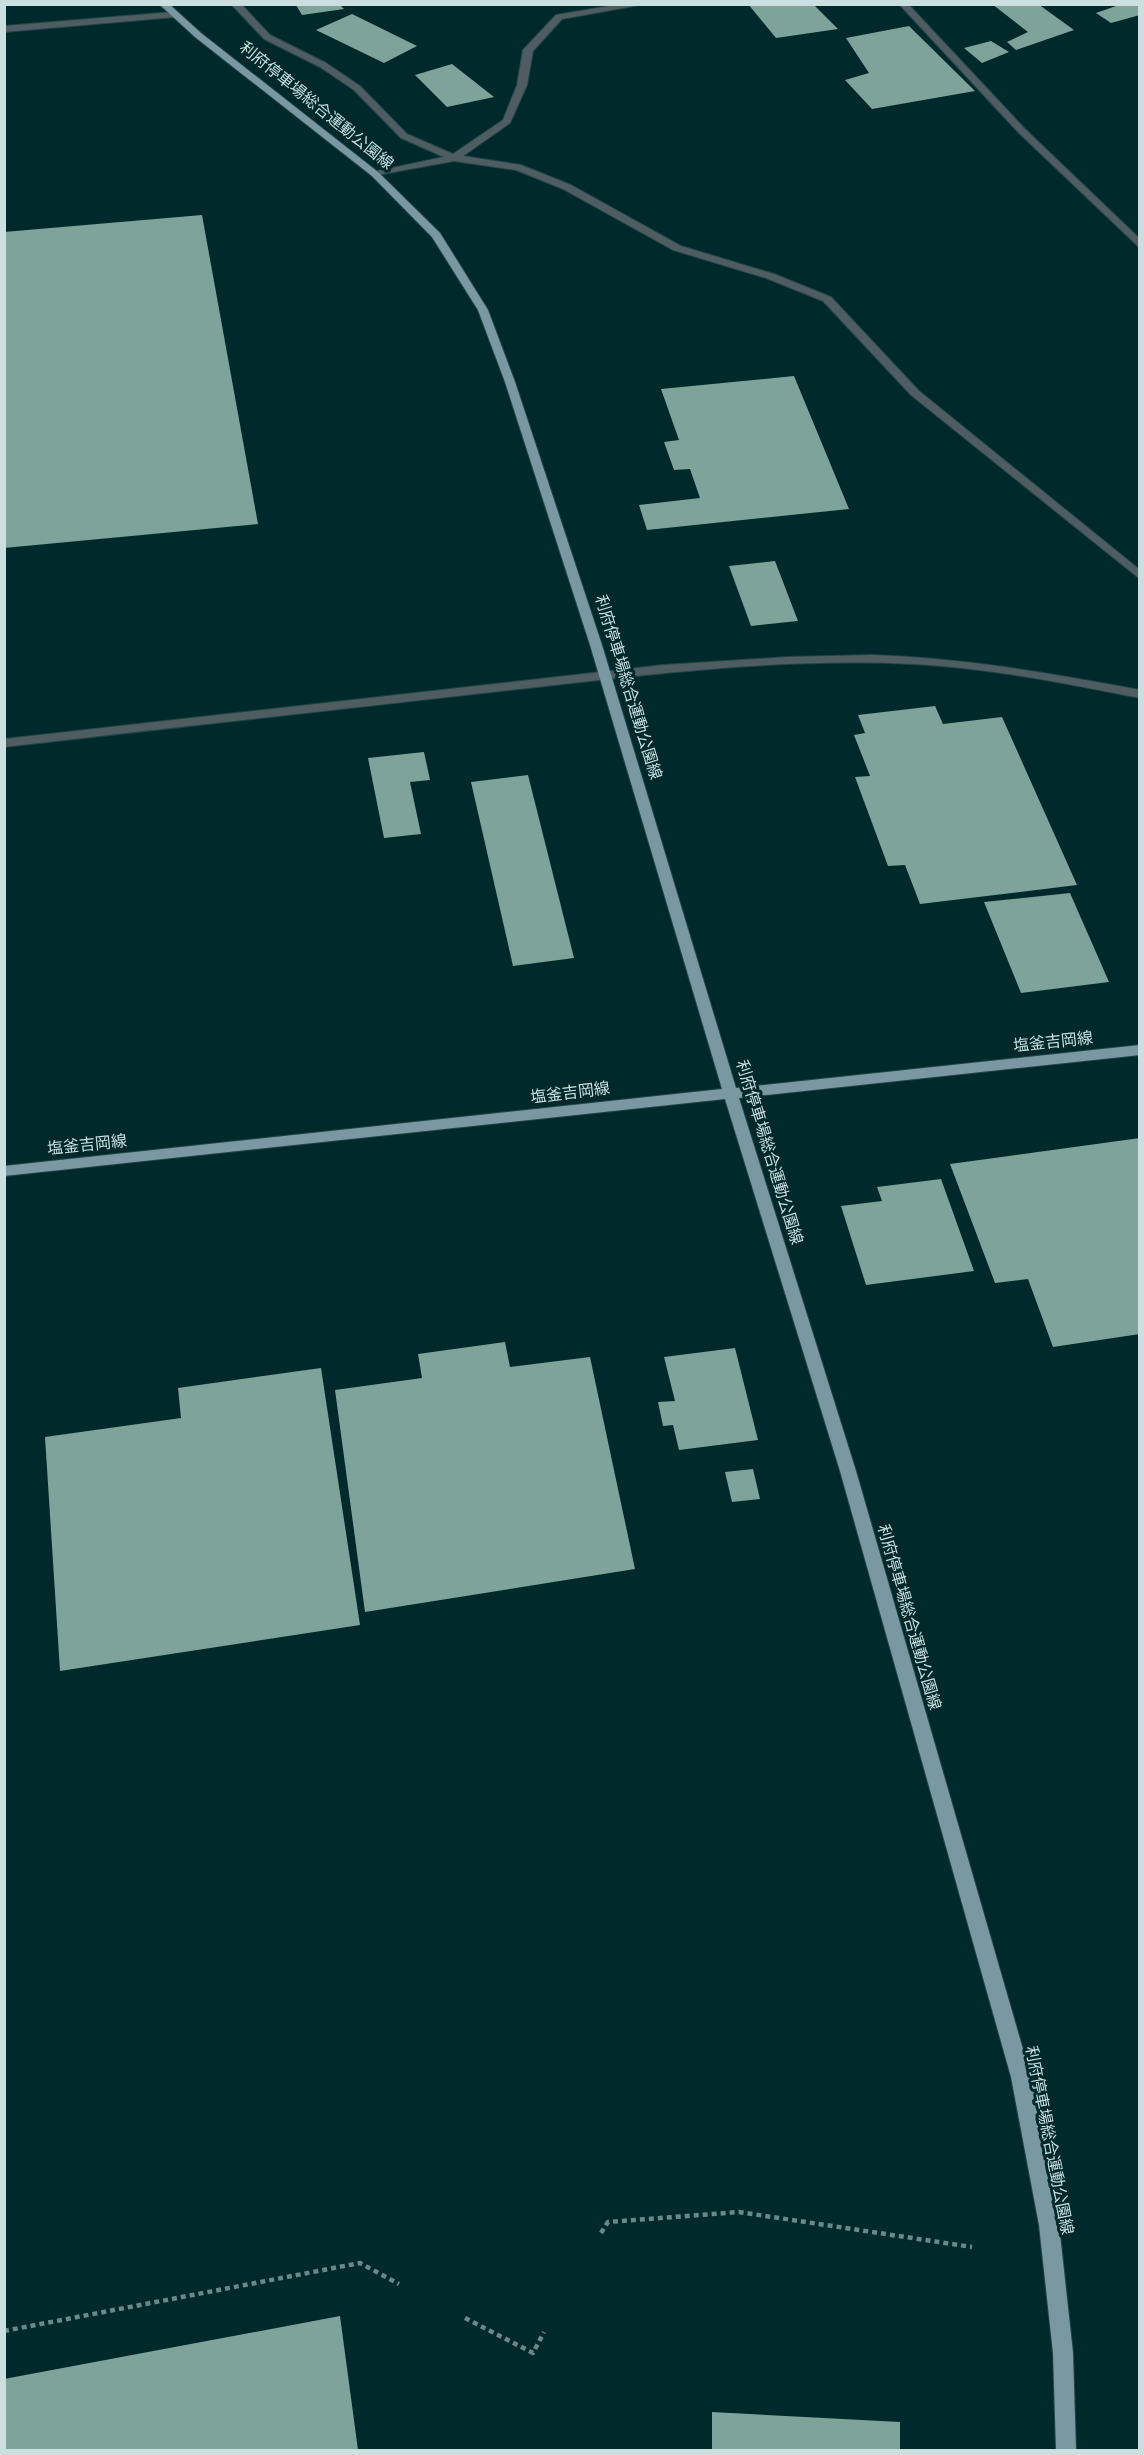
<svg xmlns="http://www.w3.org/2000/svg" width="1144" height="2455" viewBox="0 0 1144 2455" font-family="'DM Sans','Noto Sans JP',sans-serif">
	<rect width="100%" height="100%" fill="#00292b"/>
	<!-- building -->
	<g fill="#7ea39a">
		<polygon points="748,4 813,4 838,29 776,38"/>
		<polygon points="992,4 1038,4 1074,30 1016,50 1007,42 1028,32"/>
		<polygon points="1122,4 1140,4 1140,15 1111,23 1096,13"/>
		<polygon points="296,5 340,5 344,9 302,15"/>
		<polygon points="352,14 417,46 384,63 316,30"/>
		<polygon points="909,26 975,91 872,109 845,80 869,73 846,38"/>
		<polygon points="991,41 1009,52 982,63 964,48"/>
		<polygon points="452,64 494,97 447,107 415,75"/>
		<polygon points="202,215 258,524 4,548 4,232"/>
		<polygon points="794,376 849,509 647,530 639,505 700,498 690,469 674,470 664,442 679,440 661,389"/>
		<polygon points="775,561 798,621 751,626 729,566"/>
		<polygon points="935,706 943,724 1002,717 1077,885 920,904 905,865 888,866 855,777 870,776 854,735 865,733 858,715"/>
		<polygon points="424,752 430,780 410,782 421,834 384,838 368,758"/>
		<polygon points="528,775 574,958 513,966 471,782"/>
		<polygon points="1070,893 1109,982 1021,993 984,902"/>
		<polygon points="1140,1138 1140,1334 1053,1347 1028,1279 995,1283 950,1164"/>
		<polygon points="941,1179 974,1271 866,1285 841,1206 882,1201 877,1187"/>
		<polygon points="505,1342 510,1367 590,1357 635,1569 365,1612 335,1390 422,1378 418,1354"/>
		<polygon points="735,1348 758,1440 679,1450 673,1425 663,1426 658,1402 675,1401 664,1357"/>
		<polygon points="321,1368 360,1625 60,1671 45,1437 181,1418 178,1388"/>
		<polygon points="753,1469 760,1499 732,1502 725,1472"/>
		<polygon points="340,2316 358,2450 4,2450 4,2379"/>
		<polygon points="712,2412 900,2422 900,2450 712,2450"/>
	</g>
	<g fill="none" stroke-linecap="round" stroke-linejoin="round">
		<defs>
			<g id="minor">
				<polygon points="231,4 241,4 270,35 326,63 360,86 407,134 453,154 503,120 517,85 523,50 556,15 621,4 645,4 562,19 533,51 527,85 510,123 463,156 521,165 571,185 681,246 774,274 831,297 919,391 1140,570 1140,579 911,395 823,301 766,278 673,250 563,189 516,170 454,161 372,176 372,172 444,157 401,138 354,90 320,67 264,39"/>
				<polygon points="899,4 908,4 1025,129 1140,239 1140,248 1019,133"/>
				<polygon points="173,12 178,15 176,17 4,32 4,26"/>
				<path d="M871,655c92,3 179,18 269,35v8c-76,-15 -150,-30 -227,-34 -138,-7 -276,12 -412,27 -166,19 -331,37 -497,56v-8l659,-74 125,-8z"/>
			</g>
			<polygon id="major" points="159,4 169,4 201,33 378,172 440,233 488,310 515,382 602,645 736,1088 1140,1045 1140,1055 739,1098 856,1471 1031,2077 1059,2225 1073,2353 1076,2450 1056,2450 1053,2353 1039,2225 1011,2077 840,1471 725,1099 4,1176 4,1166 722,1089 590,645 505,382 478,310 432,237 372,176 195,37"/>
		</defs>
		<!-- minor casing -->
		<use href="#minor" stroke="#204648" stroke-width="2"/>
		<!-- major casing -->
		<use href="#major" stroke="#204648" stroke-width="2"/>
		<!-- path -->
		<g stroke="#6a888a" stroke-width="4.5" stroke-dasharray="5 4" stroke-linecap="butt">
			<polyline points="601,2233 608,2222 739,2212 972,2247"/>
			<polyline points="465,2318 533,2353 544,2332"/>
			<polyline points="4,2331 360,2263 399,2284"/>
		</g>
		<!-- minor -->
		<use href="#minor" fill="#4f5d62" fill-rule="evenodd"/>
		<!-- major -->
		<use href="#major" fill="#7a98a2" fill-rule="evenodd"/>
	</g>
	<g text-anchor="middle" stroke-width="6" stroke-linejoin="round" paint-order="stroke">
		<!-- street labels -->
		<g font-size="16" fill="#cbdfe0" stroke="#00292b">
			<text transform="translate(317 105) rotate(39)" y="6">利府停車場総合運動公園線</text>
			<text transform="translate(629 687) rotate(73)" y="6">利府停車場総合運動公園線</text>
			<text transform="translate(1053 1041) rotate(-6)" y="6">塩釜吉岡線</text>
			<text transform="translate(570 1092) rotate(-7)" y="6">塩釜吉岡線</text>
			<text transform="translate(87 1144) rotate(-6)" y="6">塩釜吉岡線</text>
			<text transform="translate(770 1152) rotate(73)" y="6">利府停車場総合運動公園線</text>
			<text transform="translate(910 1617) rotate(74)" y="6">利府停車場総合運動公園線</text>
			<text transform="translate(1050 2140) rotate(79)" y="6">利府停車場総合運動公園線</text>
		</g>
	</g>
	<!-- border -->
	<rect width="1144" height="2455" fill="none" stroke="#cbdfe0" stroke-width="12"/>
</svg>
